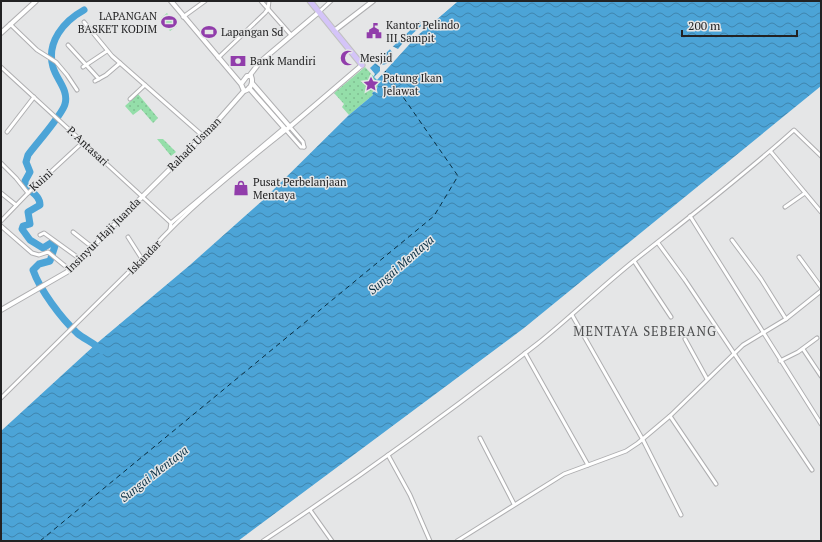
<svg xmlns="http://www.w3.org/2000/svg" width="822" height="542" viewBox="0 0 822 542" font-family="'PT Serif',serif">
	<defs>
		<pattern id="grass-dots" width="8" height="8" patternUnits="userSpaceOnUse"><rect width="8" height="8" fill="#94dea9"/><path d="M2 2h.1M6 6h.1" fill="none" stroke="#7fbe91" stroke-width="1.8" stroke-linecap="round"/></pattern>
		<pattern id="water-waves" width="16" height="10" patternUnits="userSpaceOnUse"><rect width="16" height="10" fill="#4ca4d7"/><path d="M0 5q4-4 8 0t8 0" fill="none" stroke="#3f85ae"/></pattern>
	</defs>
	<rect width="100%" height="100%" fill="#e5e6e7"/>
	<!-- grass -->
	<g fill="url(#grass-dots)">
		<polygon points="365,67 377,80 378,86 372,93 373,95 349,115 342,107 344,104 334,93"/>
		<polygon points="138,94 158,118 153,123 141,109 133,115 125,106"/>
		<polygon points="157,139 163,139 176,152 171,156"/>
	</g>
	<!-- pitch -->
	<polygon fill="#94dea9" points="167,13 177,26 170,31 161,18"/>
	<!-- water -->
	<polygon fill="url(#water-waves)" points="458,1 821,1 821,86 524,328 238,541 1,541 1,431 96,344 190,265 262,201 349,115 373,95 372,93 377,89 378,83 373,77 375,74 370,68 420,21 429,26"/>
	<!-- pier -->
	<polygon fill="#e5e6e7" points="455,1 458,1 417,36 377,80 374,77 380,71 380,67 374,62 377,60 382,65 386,64 393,56 392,52 389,48 392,46 398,49 402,44 403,40 401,38 403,36 408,38 421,26 421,23 419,20 428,24"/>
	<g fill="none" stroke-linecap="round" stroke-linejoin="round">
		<!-- river -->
		<path stroke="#4ca4d7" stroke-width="7" d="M84,10c-20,11 -38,32 -31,57 3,12 16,23 12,37 -2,10 -29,40 -37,51l-2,7 4,10 -5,9v4c5,7 15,10 15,20l-12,7 2,12 -7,2 -1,3 8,11 13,8 8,-5 4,3 -5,15 -11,3 -6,6c7,20 28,48 44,63 8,7 18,10 25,18"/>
		<!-- ferry -->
		<polyline stroke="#093045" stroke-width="1" stroke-dasharray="5 4" stroke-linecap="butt" points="40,541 434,216 458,176 385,71"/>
		<defs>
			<g id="minor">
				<polyline points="261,1 291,35"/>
				<polyline points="319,12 331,1"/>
				<polyline points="183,17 205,1"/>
				<polyline points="84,22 112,56 203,136"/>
				<polyline points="10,24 37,50 56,62 67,75 77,90"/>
				<polyline points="68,45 99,79"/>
				<polyline points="218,58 265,13 268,9 269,1"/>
				<polyline points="1,67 171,223 170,229"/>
				<polyline points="83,67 107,51"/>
				<polyline points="95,81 106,75 120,63"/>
				<polyline points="130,99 145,85"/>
				<polyline points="290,127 303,142 304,147"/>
				<polyline points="7,132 34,97"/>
				<polyline points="771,152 821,212"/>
				<polyline points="1,163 16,178 28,193"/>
				<polyline points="1,193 16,205"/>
				<polyline points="785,207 805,193"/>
				<polyline points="690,216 821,424"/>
				<polyline points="1,221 29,192 83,142"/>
				<polyline points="171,223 284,128"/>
				<polyline points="1,226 32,253 39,255 48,252 70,270"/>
				<polyline points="73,232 92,247"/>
				<polyline points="40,235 44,233 80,259"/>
				<polyline points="128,237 142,259"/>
				<polyline points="732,240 761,279 786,319"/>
				<polyline points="658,243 685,280 812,470"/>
				<polyline points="799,257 821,287"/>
				<polyline points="634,261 671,317"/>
				<polyline points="572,315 643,440 681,515"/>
				<polyline points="685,339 707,379"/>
				<polyline points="803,349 821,376"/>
				<polyline points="525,353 588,465"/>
				<polyline points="780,361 798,352 817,338"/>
				<path d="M1,398l149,-147c40,-45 89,-83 136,-121l15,17h3"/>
				<polyline points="670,416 716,484"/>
				<polyline points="480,438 514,504"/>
				<polyline points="388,455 410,495 430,541"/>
				<polyline points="310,510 332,541"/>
				<path d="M263,541c94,-62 185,-128 274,-197 34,-27 64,-57 98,-84 53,-42 108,-84 159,-130l27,26"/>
				<polyline points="457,541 564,474 626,451 638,443 670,416 743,345 786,319 821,291"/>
			</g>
			<g id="tertiary">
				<path d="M171,1l70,83 3,7c6,-1 10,-8 7,-15h-4l-6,8"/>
				<polyline points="334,31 373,1"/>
				<polyline points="1,33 36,1"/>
				<polyline points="250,75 260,62 319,12"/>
				<polyline points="252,83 290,127"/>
				<polyline points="249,88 286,130 362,65"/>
				<polyline points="1,310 67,272 214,125 244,91"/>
			</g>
			<polyline id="trunk" points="310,1 362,65"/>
		</defs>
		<!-- minor casing -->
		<use href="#minor" stroke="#afafb1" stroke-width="5"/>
		<!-- tertiary casing -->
		<use href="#tertiary" stroke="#afafb1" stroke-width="6"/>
		<!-- trunk casing -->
		<use href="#trunk" stroke="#c1c1c1" stroke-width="7"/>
		<!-- minor -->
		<use href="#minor" stroke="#fff" stroke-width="3"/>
		<!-- tertiary -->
		<use href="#tertiary" stroke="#fff" stroke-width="4"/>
		<!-- trunk -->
		<use href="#trunk" stroke="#d4c4f8" stroke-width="5"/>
	</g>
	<!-- icons -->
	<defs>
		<symbol id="stadium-bare" viewBox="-9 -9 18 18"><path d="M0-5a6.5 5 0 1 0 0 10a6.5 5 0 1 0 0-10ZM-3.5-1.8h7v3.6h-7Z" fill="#913dab" stroke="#e5e6e7" stroke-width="2.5" paint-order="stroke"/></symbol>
		<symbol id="civic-bare" viewBox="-9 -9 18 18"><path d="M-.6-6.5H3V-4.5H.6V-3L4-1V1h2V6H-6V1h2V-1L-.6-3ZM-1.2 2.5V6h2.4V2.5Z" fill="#913dab" stroke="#e5e6e7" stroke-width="2.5" paint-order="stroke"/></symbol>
		<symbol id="mosque-bare" viewBox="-9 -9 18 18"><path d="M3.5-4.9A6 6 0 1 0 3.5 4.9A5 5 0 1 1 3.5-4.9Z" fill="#913dab" stroke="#e5e6e7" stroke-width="2.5" paint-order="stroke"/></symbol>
		<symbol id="bank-bare" viewBox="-9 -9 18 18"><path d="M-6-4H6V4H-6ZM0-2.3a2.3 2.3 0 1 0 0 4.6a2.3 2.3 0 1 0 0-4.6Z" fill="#913dab" stroke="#e5e6e7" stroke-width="2.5" paint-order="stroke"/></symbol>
		<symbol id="sight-bare" viewBox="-9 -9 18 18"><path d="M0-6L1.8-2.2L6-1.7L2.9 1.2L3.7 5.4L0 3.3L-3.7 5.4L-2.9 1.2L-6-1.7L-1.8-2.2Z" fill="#913dab" stroke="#e5e6e7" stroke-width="2.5" paint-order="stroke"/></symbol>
		<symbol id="shop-bare" viewBox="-9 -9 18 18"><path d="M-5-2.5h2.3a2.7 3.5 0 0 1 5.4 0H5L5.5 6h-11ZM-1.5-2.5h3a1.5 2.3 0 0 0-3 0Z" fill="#913dab" stroke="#e5e6e7" stroke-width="2.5" paint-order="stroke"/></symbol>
	</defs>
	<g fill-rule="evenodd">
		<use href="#stadium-bare" x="158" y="11" width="22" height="22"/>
		<use href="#civic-bare" x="363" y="20" width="22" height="22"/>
		<use href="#stadium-bare" x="198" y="21" width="22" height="22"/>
		<use href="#mosque-bare" x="337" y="47" width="22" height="22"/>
		<use href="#bank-bare" x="227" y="50" width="22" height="22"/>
		<use href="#sight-bare" x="360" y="73" width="22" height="22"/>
		<use href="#shop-bare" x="230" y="177" width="22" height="22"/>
	</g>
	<g text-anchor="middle" stroke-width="3" stroke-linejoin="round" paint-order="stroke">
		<!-- poi labels -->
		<g font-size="11" fill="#222223" stroke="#e5e6e7" text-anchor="start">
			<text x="157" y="20" text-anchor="end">LAPANGAN<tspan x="157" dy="13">BASKET KODIM</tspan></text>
			<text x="386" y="29">Kantor Pelindo<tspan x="386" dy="13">III Sampit</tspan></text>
			<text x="221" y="36">Lapangan Sd</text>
			<text x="360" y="62">Mesjid</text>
			<text x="250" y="65">Bank Mandiri</text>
			<text x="383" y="82">Patung Ikan<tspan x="383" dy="13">Jelawat</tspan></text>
			<text x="253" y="186">Pusat Perbelanjaan<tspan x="253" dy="13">Mentaya</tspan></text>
		</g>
		<!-- street labels -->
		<g font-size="11" fill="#222223" stroke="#e5e6e7">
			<text transform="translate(194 144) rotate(-45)" y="4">Rahadi Usman</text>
			<text transform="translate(88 146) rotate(43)" y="4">P. Antasari</text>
			<text transform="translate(41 180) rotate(-42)" y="4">Kuini</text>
			<text transform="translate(103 235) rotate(-45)" y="4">Insinyur Haji Juanda</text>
			<text transform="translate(144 257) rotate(-46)" y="4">Iskandar</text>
		</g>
		<!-- water labels -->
		<g font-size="12" font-style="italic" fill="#093045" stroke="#e5e6e7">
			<text transform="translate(401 265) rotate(-41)" y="4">Sungai Mentaya</text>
			<text transform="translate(154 474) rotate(-38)" y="4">Sungai Mentaya</text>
		</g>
		<!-- quarter labels -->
		<g font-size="13" letter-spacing="1" fill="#4d4e4f" stroke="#e5e6e7">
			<text x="645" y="336">MENTAYA SEBERANG</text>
		</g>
	</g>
	<!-- border -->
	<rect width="822" height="542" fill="none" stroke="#222223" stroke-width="4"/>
	<!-- scale -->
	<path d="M682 30v6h115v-6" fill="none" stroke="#222223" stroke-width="2"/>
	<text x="688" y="30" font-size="12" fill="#222223" stroke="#e5e6e7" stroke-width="3" paint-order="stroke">200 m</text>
</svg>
